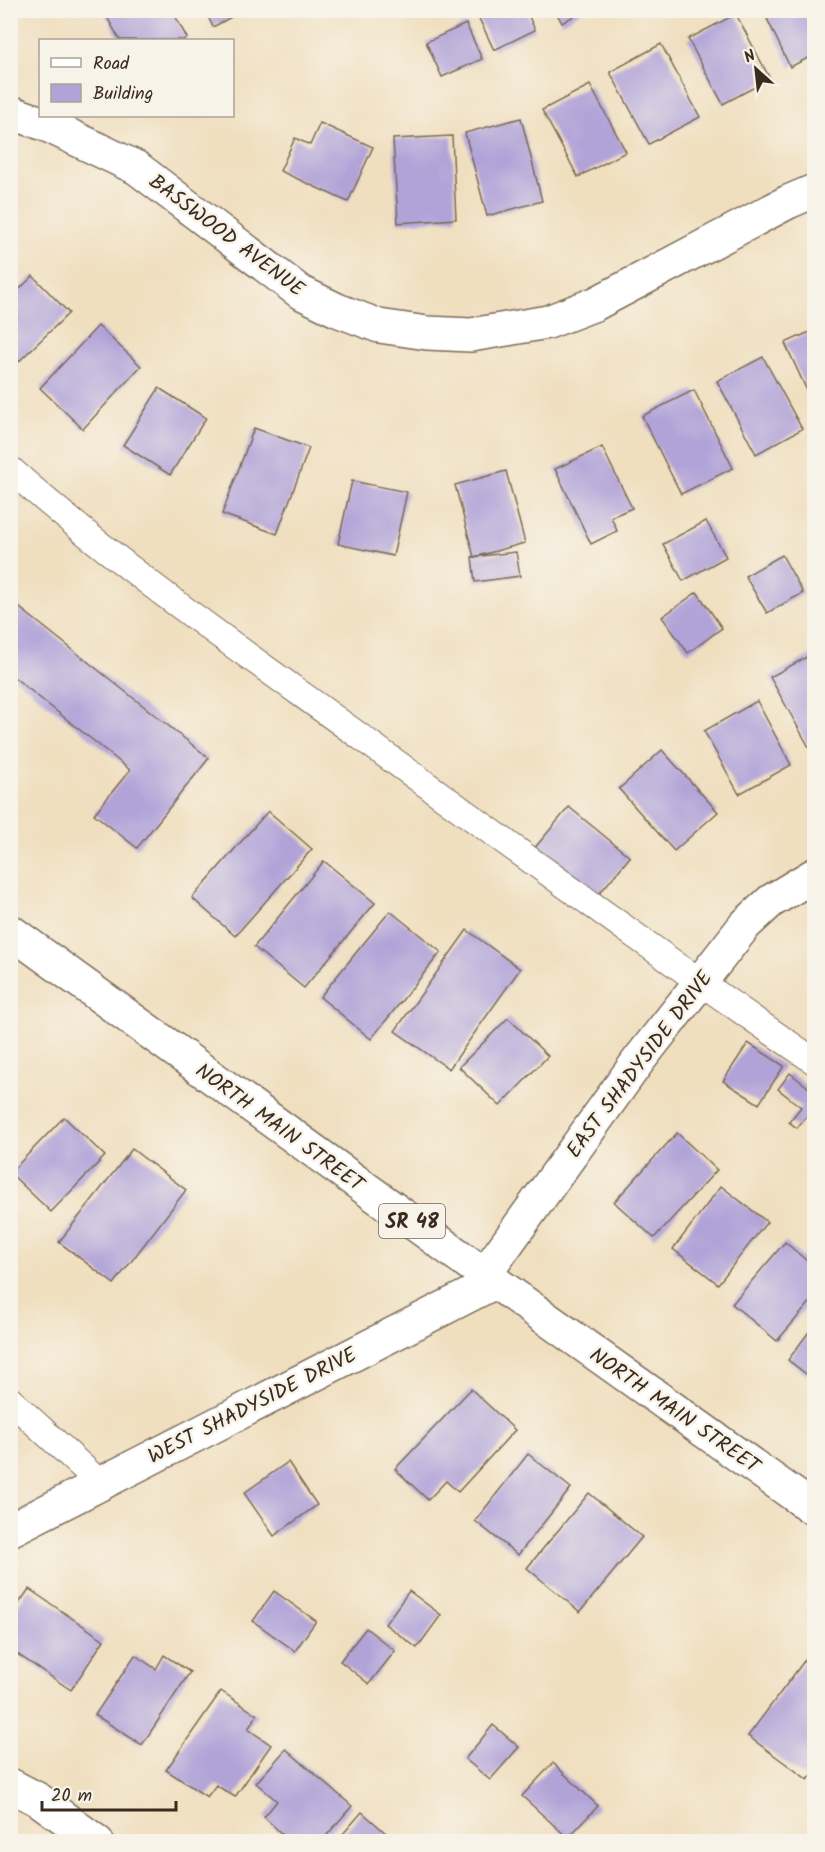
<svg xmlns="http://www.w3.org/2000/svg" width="825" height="1852" viewBox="0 0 825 1852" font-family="Kalam,sans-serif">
	<rect width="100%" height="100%" fill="#f7f3e8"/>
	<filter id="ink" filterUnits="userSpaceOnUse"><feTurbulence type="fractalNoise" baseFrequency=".0167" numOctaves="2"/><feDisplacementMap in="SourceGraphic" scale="12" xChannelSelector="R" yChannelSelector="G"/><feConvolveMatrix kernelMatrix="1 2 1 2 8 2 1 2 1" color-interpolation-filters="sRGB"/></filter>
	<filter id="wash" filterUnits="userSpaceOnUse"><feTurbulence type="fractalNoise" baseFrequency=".008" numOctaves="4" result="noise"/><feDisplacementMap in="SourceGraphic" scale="24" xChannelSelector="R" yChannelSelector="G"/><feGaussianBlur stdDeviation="1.35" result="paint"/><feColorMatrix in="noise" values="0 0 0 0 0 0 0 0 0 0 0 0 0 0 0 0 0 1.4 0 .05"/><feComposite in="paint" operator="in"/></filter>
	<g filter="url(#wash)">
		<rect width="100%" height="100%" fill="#f0dfbf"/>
		<g id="blocks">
			<!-- building -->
			<g fill="#b1a3d8">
				<polygon points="103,10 172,10 187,38 183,40 120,40"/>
				<polygon points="205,10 244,10 213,27"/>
				<polygon points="485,10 526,10 535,30 494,50 477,14"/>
				<polygon points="555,10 584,10 562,23"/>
				<polygon points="763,10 814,10 814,55 790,67"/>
				<polygon points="736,14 770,79 723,104 688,39"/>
				<polygon points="466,24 482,59 442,77 426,42"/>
				<polygon points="661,44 700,117 649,144 610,72"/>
				<polygon points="590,85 626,152 578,177 542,110"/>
				<polygon points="521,118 542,201 487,216 465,133"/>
				<polygon points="320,123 373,147 348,202 280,171 295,138 310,145"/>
				<polygon points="452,136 456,219 398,223 393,139"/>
				<polygon points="33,276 69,313 10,370 10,298"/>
				<polygon points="98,326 141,366 83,429 40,388"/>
				<polygon points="814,330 814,406 785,343"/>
				<polygon points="763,357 802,429 756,454 717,381"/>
				<polygon points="159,388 206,418 170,475 123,445"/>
				<polygon points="694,390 733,468 681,494 642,416"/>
				<polygon points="254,428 309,448 277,534 222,514"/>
				<polygon points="602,447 632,508 611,517 617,531 591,544 555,469"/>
				<polygon points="506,471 525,543 474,557 455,485"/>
				<polygon points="352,481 407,492 393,556 338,544"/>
				<polygon points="706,521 726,557 683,581 663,544"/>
				<polygon points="516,552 520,576 475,582 472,557"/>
				<polygon points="782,555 803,593 767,613 745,576"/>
				<polygon points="697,592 722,628 688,653 662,617"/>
				<polygon points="10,600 209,758 137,848 94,814 130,770 10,674"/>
				<polygon points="814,653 814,746 810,749 770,677"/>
				<polygon points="757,701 791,765 739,794 704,731"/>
				<polygon points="662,750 718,812 674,851 619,789"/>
				<polygon points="569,807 630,857 594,900 533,850"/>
				<polygon points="268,811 312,849 235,936 192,898"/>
				<polygon points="324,861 375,903 304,988 254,947"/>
				<polygon points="390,911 441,952 371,1039 320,997"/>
				<polygon points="467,930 520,969 449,1069 395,1031"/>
				<polygon points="508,1018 548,1056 500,1106 459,1067"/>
				<polygon points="748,1043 784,1066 759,1104 723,1081"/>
				<polygon points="790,1073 814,1092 814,1106 797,1128 789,1122 801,1107 778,1089"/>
				<polygon points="64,1117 105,1156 51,1212 10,1173"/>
				<polygon points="677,1133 717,1170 654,1238 614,1202"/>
				<polygon points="132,1149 186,1190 114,1284 59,1242"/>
				<polygon points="721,1186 767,1222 718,1284 673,1249"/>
				<polygon points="785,1242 814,1267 814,1298 777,1341 732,1304"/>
				<polygon points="814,1325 814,1380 788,1360"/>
				<polygon points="471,1389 515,1430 458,1492 446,1481 428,1500 395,1469"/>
				<polygon points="528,1454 571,1488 518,1555 475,1521"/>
				<polygon points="288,1462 317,1505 274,1536 244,1493"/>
				<polygon points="589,1493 642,1537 580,1612 527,1568"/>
				<polygon points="29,1589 104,1640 71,1690 10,1649 10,1616"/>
				<polygon points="274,1591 316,1621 295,1651 253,1621"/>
				<polygon points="409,1591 441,1615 417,1648 385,1624"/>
				<polygon points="366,1628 395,1651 369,1684 340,1661"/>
				<polygon points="810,1653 814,1657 814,1772 808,1780 748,1736"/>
				<polygon points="135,1655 156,1669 164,1655 190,1672 142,1745 95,1715"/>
				<polygon points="221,1691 257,1715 248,1729 271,1745 235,1797 216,1785 207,1797 166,1770"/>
				<polygon points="493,1725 519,1747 490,1780 465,1759"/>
				<polygon points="286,1749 352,1806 321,1842 277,1842 283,1835 264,1817 277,1801 256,1783"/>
				<polygon points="553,1763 598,1806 568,1838 522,1796"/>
				<polygon points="362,1812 396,1842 336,1842"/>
			</g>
		</g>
	</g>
	<g filter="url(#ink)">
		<use href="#blocks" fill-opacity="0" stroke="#7a6956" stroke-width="1.5"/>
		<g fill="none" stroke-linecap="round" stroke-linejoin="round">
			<defs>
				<g id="service">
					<path d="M10,469c111,99 235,184 355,271 149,108 297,217 449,321"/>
					<polyline points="10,1400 100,1483"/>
				</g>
				<g id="minor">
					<polyline points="10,112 47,125 137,168 300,292 337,310 379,326 427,333 471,335 548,322 595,304 788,202 814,191"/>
					<polyline points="485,1274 639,1060 745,925 771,901 814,875"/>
					<polyline points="10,1530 495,1282"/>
					<polyline points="10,1785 39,1800 97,1842"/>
				</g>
				<polyline id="primary" points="10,931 495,1282 814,1509"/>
			</defs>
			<!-- service casing -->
			<use href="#service" stroke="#7a6956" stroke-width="28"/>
			<!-- minor casing -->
			<use href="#minor" stroke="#7a6956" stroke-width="36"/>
			<!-- primary casing -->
			<use href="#primary" stroke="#7a6956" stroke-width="36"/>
			<!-- service -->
			<use href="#service" stroke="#fff" stroke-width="26"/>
			<!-- minor -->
			<use href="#minor" stroke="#fff" stroke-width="33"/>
			<!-- primary -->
			<use href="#primary" stroke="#fff" stroke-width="33"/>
		</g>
	</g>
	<g text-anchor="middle" stroke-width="5" stroke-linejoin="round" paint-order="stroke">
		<!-- shield labels -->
		<rect fill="#f7f3e8" stroke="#73665b" stroke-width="1.5" x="379" y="1204" width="66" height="34" rx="4.5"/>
		<g font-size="20" font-weight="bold" fill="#3b2a1e">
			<text x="412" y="1228">SR 48</text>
		</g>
		<!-- street labels -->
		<g font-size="21" fill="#3b2a1e" stroke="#f7f3e8">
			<text transform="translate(227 235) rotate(37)" y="7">BASSWOOD AVENUE</text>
			<text transform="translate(639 1064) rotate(-53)" y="7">EAST SHADYSIDE DRIVE</text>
			<text transform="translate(280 1127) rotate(36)" y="7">NORTH MAIN STREET</text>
			<text transform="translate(252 1405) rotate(-27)" y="7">WEST SHADYSIDE DRIVE</text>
			<text transform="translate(675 1410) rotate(35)" y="7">NORTH MAIN STREET</text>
		</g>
	</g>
	<!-- margin -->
	<rect width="825" height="1852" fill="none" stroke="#f7f3e8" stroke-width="36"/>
	<!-- legend -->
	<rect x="39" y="39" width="195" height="78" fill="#f7f3e8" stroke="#aca397" stroke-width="1.5"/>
	<rect x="51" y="58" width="30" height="9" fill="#ffffff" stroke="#aca397" stroke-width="1.5"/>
	<text x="93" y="69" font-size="18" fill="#3b2a1e">Road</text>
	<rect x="51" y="84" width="30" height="18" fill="#b1a3d8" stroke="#aca397" stroke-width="1.5"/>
	<text x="93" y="99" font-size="18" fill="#3b2a1e">Building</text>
	<!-- north arrow -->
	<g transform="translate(756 69) rotate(333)" stroke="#f7f3e8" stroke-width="4.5" paint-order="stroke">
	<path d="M0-4.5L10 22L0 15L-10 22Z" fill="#3b2a1e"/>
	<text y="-9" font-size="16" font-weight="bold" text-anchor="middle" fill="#3b2a1e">N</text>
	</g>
	<!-- scale -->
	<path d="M42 1801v9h134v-9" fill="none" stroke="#3b2a1e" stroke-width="3"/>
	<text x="51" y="1801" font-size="18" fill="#3b2a1e" stroke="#f7f3e8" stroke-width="4.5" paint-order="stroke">20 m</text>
</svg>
